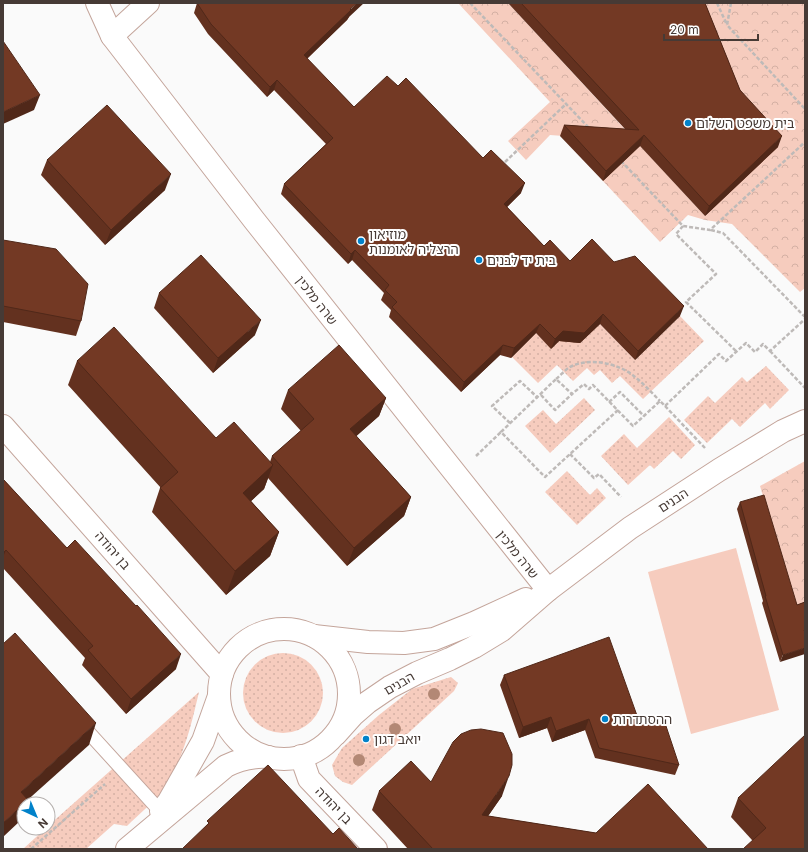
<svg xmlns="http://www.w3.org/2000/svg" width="808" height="852" viewBox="0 0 808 852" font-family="Inter,'Noto Sans Hebrew',sans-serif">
	<defs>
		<pattern id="grass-dots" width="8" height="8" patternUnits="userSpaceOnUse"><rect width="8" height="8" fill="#f6ccbe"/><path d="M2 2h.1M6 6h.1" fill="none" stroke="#d4b0a4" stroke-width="1.8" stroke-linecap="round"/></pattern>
		<pattern id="forest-crowns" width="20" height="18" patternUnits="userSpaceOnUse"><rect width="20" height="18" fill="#f6ccbe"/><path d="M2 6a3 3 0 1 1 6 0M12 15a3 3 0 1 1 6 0" fill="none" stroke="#d4b0a4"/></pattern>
	</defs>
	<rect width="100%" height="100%" fill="#fafafa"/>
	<!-- grass -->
	<g fill="url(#grass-dots)">
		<polygon points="680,316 704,341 643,399 620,376 612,383 600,370 594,375 587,368 573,381 557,365 538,383 512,357 536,333 550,347 568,333 600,324 635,360"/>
		<polygon points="766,366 789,390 770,409 765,403 740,427 732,419 707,443 684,420 708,396 715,403 742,377 747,382"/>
		<polygon points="584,398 595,410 550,453 525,426 543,410 556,424"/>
		<polygon points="669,417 695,445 681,459 673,451 654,469 650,465 628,485 601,456 624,434 637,448"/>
		<polygon points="567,471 590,495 597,488 606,498 577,525 545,492"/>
		<circle cx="283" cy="693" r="40"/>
		<polygon points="451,677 458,683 454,691 352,785 343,782 335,776 332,765 342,748 379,715 412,689"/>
		<path d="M199,692c-8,34 -16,69 -37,99 -8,11 -24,24 -35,35l-13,-2 -28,25h-63l23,-21h2v-2z"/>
	</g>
	<!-- forest -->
	<g fill="url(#forest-crowns)">
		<polygon points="458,3 508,3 705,216 736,100 697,3 805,3 805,288 800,292 732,224 705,220 688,215 660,242 603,181 590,138 550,135 526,160 508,141 550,102"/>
		<polygon points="805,461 805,604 796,607 760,486"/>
	</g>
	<!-- pitch -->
	<polygon fill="#f6ccbe" points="736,548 779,710 691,734 648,572"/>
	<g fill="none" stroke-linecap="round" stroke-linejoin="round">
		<defs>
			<polyline id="service" points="80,723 161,812"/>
			<g id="minor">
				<polyline points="97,3 112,36 254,220 548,590"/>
				<polyline points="112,36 148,3"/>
				<polyline points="3,426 222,674"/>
				<circle cx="284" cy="694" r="65"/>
				<polyline points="314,636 368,642 404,643 434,639 474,623 526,599"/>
				<polyline points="336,734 353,715 368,702 390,687 417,673 450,659 474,647 502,630 548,590 630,528 719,470 783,431 805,421"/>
				<polyline points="301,756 309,779 376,849"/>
				<polyline points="161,811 169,801 203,741 219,696"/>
				<path d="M127,849l99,-83c14,-7 26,-10 42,-9"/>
			</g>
		</defs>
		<!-- service casing -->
		<use href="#service" stroke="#c4a59b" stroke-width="15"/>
		<!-- minor casing -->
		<use href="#minor" stroke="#c4a59b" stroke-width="24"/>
		<!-- path -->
		<g stroke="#bebab8" stroke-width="2.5" stroke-dasharray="4 2" stroke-linecap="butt">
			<polyline points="470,3 589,128"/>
			<polyline points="717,3 727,25"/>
			<polyline points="731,3 727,25 805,109"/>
			<polyline points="621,161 683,226 710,230 805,142"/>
			<polyline points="505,162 566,104"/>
			<polyline points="683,226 676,234 716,274 686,302 736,351"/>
			<polyline points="711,230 723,233 805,317"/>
			<polyline points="770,351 805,388"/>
			<path d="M556,379c5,-4 9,-9 14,-12 19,-10 49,-4 65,10 9,7 17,16 25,24"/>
			<polyline points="541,395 555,410 572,394"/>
			<polyline points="609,402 620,392 644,416"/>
			<polyline points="665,406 705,448"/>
			<polyline points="618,410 545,477 501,432 556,379 572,394 584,384 589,389 593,385 633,426 660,401 665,406 719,354 726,361 746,343 755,352 763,344 770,351 805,319"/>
			<polyline points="510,423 492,406 520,381 538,398"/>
			<polyline points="570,454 594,478 599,474 621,497"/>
			<polyline points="476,456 501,432"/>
			<polyline points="31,849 105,784"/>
		</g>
		<!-- service -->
		<use href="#service" stroke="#fff" stroke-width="13"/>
		<!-- minor -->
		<use href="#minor" stroke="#fff" stroke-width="22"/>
	</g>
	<!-- trees -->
	<g fill="#b38875">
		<circle cx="434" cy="694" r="6"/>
		<circle cx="395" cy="729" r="6"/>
		<circle cx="359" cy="760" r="6"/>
	</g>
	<!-- wall -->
	<g fill="#63311f">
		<polygon points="197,3 349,17 347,20 307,59 354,107 398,86 483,158 521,193 507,207 544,246 570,261 614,262 680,316 635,360 600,324 580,343 559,341 551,349 536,333 511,358 500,355 461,392 389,317 391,310 381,300 384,293 352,260 348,264 281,194 284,184 326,144 274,90 267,97 208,34 194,13"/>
		<polygon points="508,3 705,3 740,90 778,147 705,216 640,146 603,181 560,136 564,125 625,129"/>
		<polygon points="47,160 165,190 105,245 41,175"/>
		<polygon points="3,240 81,321 76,336 3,322"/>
		<polygon points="159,293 255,335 213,373 154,308"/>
		<polygon points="77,361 216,438 270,462 272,456 301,431 281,409 288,390 386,398 379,416 356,436 411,497 404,516 347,566 268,478 264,489 251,501 279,532 270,556 226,595 152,512 160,488 161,488 68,385"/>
		<polygon points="3,479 176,669 126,714 82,665 85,658 3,568"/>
		<polygon points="740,502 797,605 805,602 780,662 762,603 763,601 737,509"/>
		<polygon points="504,675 640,724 679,765 675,775 595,758 585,730 552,742 547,728 519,738 500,685"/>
		<polygon points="431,782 502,796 488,816 596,833 708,849 408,849 372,810 379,791"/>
		<polygon points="738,798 805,849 752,840 731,817"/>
	</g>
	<!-- shaded-wall -->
	<g fill="#502819">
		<polygon points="357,3 364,3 349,17 347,20 300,65 304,55"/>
		<polygon points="277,80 274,90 267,97 270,87"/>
		<polygon points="40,95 34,110 3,124 3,112"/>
		<polygon points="644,135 640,146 603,181 606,171"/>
		<polygon points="782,136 778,147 705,216 709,206"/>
		<polygon points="171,174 165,190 105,245 111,230"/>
		<polygon points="525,183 521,193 500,214 504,204"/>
		<polygon points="355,250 352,260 348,264 351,254"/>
		<polygon points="684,306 680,316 635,360 638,351"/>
		<polygon points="603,314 600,324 580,343 559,341 551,349 555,339 563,331"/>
		<polygon points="261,320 255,335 213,373 218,358"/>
		<polygon points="540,324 536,333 511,358 514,348"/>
		<polygon points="503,345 500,355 461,392 464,382"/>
		<polygon points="386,398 379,416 343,448 350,429"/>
		<polygon points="273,465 264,489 235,516 243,493"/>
		<polygon points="411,497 404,516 347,566 354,548"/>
		<polygon points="279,532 270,556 226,595 235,571"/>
		<polygon points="6,550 3,557 3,553"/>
		<polygon points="805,648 805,654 780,662 783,655"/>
		<polygon points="181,654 176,669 126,714 131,699"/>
		<polygon points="551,717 547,728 519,738 523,727"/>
		<polygon points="589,719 585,730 552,742 556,731"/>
		<polygon points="96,723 89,745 13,813 21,792"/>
		<polygon points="509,776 502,796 475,835 482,815"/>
		<polygon points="28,800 27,804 24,804 24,812 20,821 3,837 3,823"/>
	</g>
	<!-- building -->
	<g fill="#733924" stroke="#502819">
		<polygon points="197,3 357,3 350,9 351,10 304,55 354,107 387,76 398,86 406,78 483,158 491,150 525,183 504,204 544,246 550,240 570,261 592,239 614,262 635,256 684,306 638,351 603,314 584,333 563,331 555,339 540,324 514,348 503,345 464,382 392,307 397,302 385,290 389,285 355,250 351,254 284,184 333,138 277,80 270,87 211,24"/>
		<polygon points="521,3 705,3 740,90 782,136 709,206 644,135 606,171 564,125 639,130"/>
		<polygon points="3,41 40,95 3,112"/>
		<polygon points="107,105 171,174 111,230 47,160"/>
		<polygon points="3,240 56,249 88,284 81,321 3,306"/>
		<polygon points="201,255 261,320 218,358 159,293"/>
		<polygon points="114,327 216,438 234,422 273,465 243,493 279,532 235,571 160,488 178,472 77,361"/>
		<polygon points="339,345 386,398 350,429 411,497 354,548 272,456 314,419 288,390"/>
		<polygon points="3,479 67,548 75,540 136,606 137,605 181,654 131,699 88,650 93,646 6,550 3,553"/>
		<polygon points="764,495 797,605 805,602 805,629 804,630 805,633 805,648 783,655 765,596 766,596 740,502"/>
		<polygon points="15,633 96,723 21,792 28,800 3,823 3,644"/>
		<polygon points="609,637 640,724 663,717 679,765 599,748 589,719 556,731 551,717 523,727 504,675"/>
		<polygon points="481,729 503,733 512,754 512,765 509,776 482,815 596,833 648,784 708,849 433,849 379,791 411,761 431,782 453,742 461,734 471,730"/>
		<polygon points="805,735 805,849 743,849 766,828 738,798"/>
		<polygon points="268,765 333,834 339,828 358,849 182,849 209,823 207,821"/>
	</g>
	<!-- markers -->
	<g fill="#0182ca" stroke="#fff" stroke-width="1.5">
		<circle cx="688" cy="123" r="4"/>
		<circle cx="361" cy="241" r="4"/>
		<circle cx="479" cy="260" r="4"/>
		<circle cx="605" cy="719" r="4"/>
		<circle cx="366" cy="739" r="4"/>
	</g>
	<g text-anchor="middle" stroke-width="4" stroke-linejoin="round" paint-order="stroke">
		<!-- poi labels -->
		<g font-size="13" fill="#463a35" stroke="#fff" text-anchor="start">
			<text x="696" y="128">בית משפט השלום</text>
			<text x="369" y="239">מוזיאון<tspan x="369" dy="15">הרצליה לאומנות</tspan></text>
			<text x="487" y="265">בית יד לבנים</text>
			<text x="613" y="724">ההסתדרות</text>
			<text x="374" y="744">יואב דגון</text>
		</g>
		<!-- street labels -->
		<g font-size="13" fill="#463a35" stroke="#fff">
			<text transform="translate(317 300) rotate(52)" y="5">שרה מלכין</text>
			<text transform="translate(673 500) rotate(-33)" y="5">הבנים</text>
			<text transform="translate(113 550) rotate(49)" y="5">בן יהודה</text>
			<text transform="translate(518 554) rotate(51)" y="5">שרה מלכין</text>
			<text transform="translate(399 683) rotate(-30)" y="5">הבנים</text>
			<text transform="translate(334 805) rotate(46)" y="5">בן יהודה</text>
		</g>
	</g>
	<!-- border -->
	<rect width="808" height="852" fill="none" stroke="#463a35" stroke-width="8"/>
	<!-- north arrow -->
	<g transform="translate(36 816) rotate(136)"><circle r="19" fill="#ffffff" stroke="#b5b0ae"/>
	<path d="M0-3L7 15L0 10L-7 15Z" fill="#0182ca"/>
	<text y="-6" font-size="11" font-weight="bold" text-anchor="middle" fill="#463a35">N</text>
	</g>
	<!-- scale -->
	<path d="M664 34v6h94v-6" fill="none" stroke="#463a35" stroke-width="2"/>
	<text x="670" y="34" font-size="12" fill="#463a35" stroke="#ffffff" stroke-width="3" paint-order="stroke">20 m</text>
</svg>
